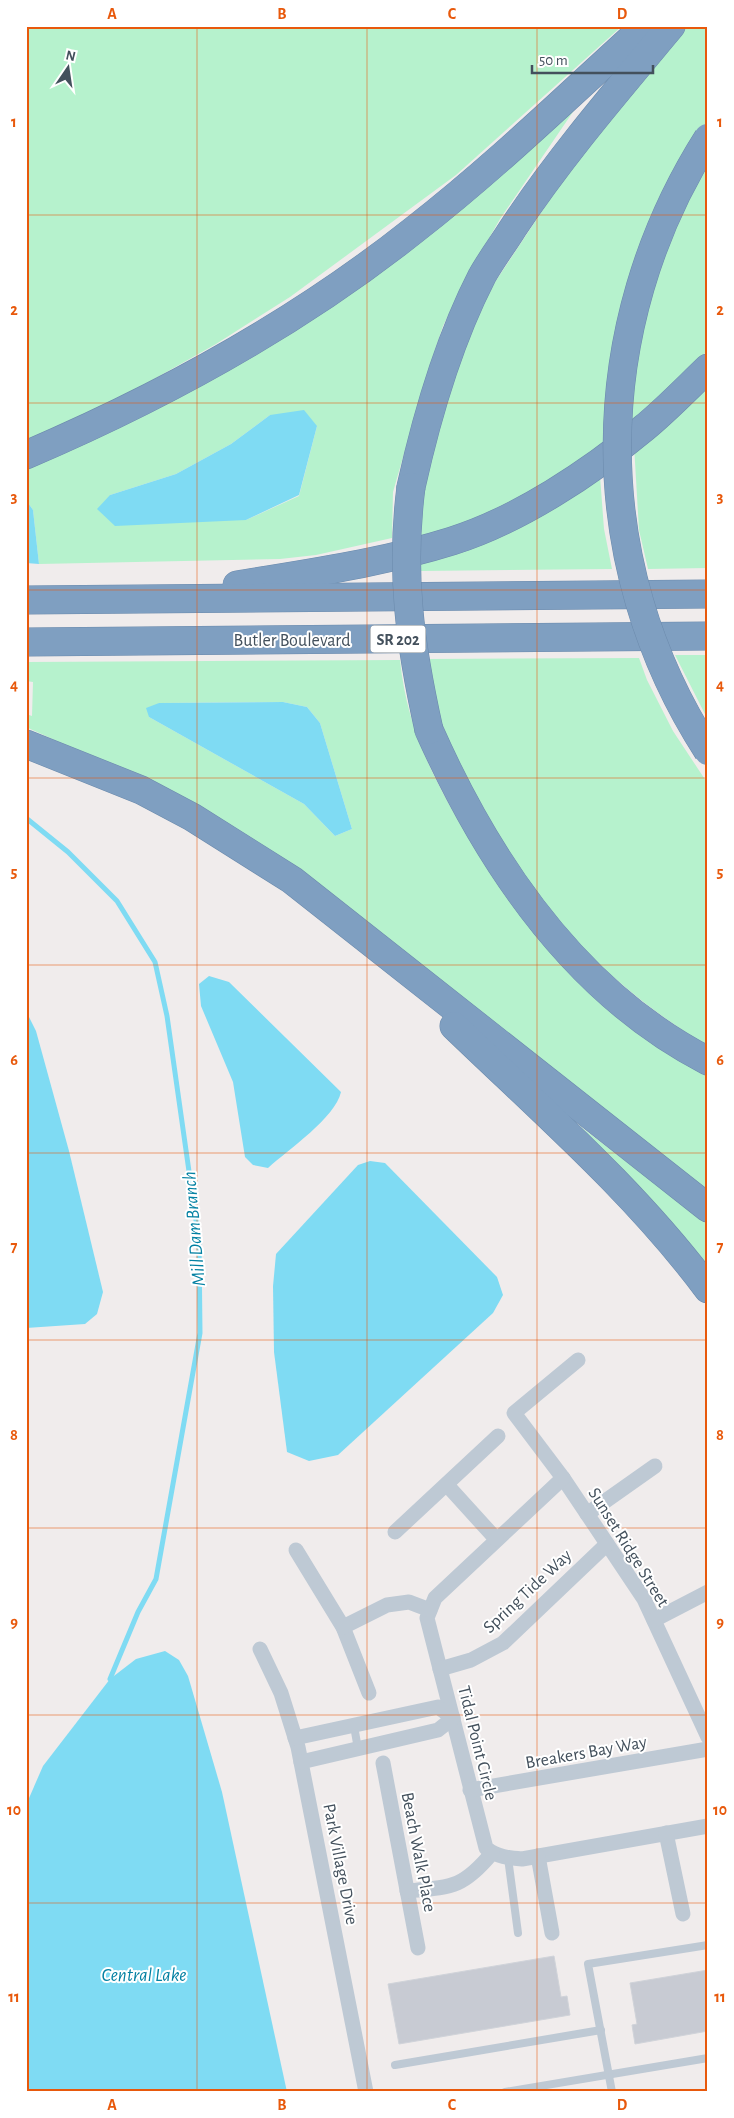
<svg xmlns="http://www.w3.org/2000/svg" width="734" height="2118" viewBox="0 0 734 2118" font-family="'Alegreya Sans',sans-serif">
	<rect width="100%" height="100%" fill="#f0ecec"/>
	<!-- green -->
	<g fill="#b6f2cd" fill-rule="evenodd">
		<polygon points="26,26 622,26 456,175 290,297 216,344 124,396 26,442"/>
		<polygon points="686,26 708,26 708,350 658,400 594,457 509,505 421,539 422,497 450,383 474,321 495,282 574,163"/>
		<path d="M579,103l-79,116 -32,56 -25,51 -16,48 -34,118 -1,46 -76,17 -36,4 -241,5 -6,-54 -7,-10v-37l147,-67zM270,415l47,11 -18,70 -53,24 -136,-25 66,-21 55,-30z"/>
		<polygon points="708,377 708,568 648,569 639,530 634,445"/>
		<polygon points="600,476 604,529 612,569 420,571 420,557"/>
		<polygon points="675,655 708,655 708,720"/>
		<path d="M639,658l8,22 26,51 35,53v262c-71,-42 -130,-96 -179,-161 -13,-18 -24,-39 -35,-59 -22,-36 -44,-75 -56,-115 -5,-17 -7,-35 -11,-52z"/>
		<path d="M400,660c7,70 35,122 71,182 58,95 134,185 237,234v117l-588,-423 -94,-43v-13l6,2 1,-34 -7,-1v-19zM283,702l24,5 13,16 32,106 -17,7 -31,-32 -155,-87 10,-14z"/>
		<polygon points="560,1111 708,1224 708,1279"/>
	</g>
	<!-- water -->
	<g fill="#7fdbf3">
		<polygon points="304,410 317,426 299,495 246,520 115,526 97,509 110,495 176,474 231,444 270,415"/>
		<polygon points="26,500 33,510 39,564 26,563"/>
		<polygon points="283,702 307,707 320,723 352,829 335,836 304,804 149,717 146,708 159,703"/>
		<path d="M209,976l20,6 112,110c-6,26 -52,57 -73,76l-15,-3 -8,-8 -12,-75 -32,-76 -2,-22z"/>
		<polygon points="26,1011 36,1031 69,1151 103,1292 97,1314 85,1324 26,1328"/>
		<polygon points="370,1161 385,1163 497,1277 503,1295 493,1313 338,1455 309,1461 287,1452 274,1352 273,1286 276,1254 358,1165"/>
		<polygon points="165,1651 179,1660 188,1676 222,1792 287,2092 26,2092 26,1805 43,1766 110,1679 136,1659"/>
	</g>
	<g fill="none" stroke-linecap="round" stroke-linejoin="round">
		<!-- stream -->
		<polyline stroke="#7fdbf3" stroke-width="5" points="26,818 68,852 117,901 155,962 167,1016 199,1242 200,1333 156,1579 138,1612 110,1679"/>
	</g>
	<!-- building -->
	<g fill="#c8cbd3" stroke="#d0d3d9">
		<polygon points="554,1956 561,1997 567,1996 570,2015 399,2044 388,1984"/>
		<polygon points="708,1970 708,2031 635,2044 632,2025 637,2024 630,1983"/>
	</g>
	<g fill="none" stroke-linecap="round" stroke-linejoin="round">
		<defs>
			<g id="highway">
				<path d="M26,455c138,-59 271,-132 388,-225 81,-63 155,-135 231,-204"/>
				<path d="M411,487c16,-72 37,-145 71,-211 9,-16 21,-32 31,-48 47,-71 103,-136 158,-202"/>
				<path d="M237,585c72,-12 145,-22 215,-44 67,-21 139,-69 192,-113 22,-18 43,-40 64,-60"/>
				<polyline points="26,600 708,594"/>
				<polyline points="26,642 708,636"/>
				<path d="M429,730c59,133 145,262 279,331"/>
				<polyline points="26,744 141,790 192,817 292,880 708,1208"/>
				<path d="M454,1026c87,84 181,165 254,263"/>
			</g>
		</defs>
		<!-- highway casing -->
		<use href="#highway" stroke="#6b8aac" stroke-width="29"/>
		<!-- lane -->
		<g stroke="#bec9d4" stroke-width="8">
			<polyline points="354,1726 358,1749"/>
			<polyline points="508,1858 518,1933"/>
			<polyline points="395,2065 601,2030"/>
			<polyline points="505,2092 708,2058"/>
			<polyline points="612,2092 588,1964 708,1945"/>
		</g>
		<!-- street -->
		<g stroke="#bec9d4" stroke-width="15">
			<polyline points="578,1360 514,1413 563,1478 644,1599 708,1737"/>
			<path d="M563,1478l-128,120 -8,20 59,230c11,9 23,10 36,11l186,-33"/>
			<polyline points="447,1485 496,1539"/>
			<polyline points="587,1514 655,1466"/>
			<polyline points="395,1532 498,1436"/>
			<polyline points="296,1550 343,1627 369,1693"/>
			<polyline points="654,1620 708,1592"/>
			<polyline points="343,1627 387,1605 409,1602 430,1610"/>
			<polyline points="260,1649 281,1693 298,1747 366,2092"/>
			<polyline points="440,1669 471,1660 503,1643 607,1544"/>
			<polyline points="295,1738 438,1707 453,1718"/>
			<polyline points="301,1762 438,1730 453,1718"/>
			<polyline points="383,1763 418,1948"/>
			<polyline points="470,1790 708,1749"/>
			<polyline points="666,1833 683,1914"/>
			<polyline points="538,1856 552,1933"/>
			<path d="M407,1891c45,-4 56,-3 85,-38"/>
		</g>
		<!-- highway -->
		<use href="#highway" stroke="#7f9fc1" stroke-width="28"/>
		<defs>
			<g id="highway-bridge">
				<path d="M708,138c-120,189 -122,425 0,613"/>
				<path d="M411,487c-11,86 -1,158 18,243"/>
			</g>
		</defs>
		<!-- highway-bridge casing -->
		<use href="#highway-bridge" stroke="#6b8aac" stroke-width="29" stroke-linecap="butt"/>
		<!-- highway-bridge -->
		<use href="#highway-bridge" stroke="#7f9fc1" stroke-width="28"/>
	</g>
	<!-- grid -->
	<path fill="none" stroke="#e8590c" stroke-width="1" stroke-opacity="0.55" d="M197,26v2066M367,26v2066M537,26v2066M26,215h682M26,403h682M26,590h682M26,778h682M26,965h682M26,1153h682M26,1340h682M26,1528h682M26,1715h682M26,1903h682"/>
	<g text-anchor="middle" stroke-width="4" stroke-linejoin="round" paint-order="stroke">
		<!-- shield labels -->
		<rect fill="#fff" stroke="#7b848d" stroke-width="1" x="370.5" y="625.5" width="55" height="27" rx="4"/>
		<g font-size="16" font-weight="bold" fill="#43505c">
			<text x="398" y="645">SR 202</text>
		</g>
		<!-- street labels -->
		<g font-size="18" fill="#43505c" stroke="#fff">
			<text x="292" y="646">Butler Boulevard</text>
			<text transform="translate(629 1547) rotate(58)" y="6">Sunset Ridge Street</text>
			<text transform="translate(527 1591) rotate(-43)" y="6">Spring Tide Way</text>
			<text transform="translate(478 1743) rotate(76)" y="6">Tidal Point Circle</text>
			<text transform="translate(586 1752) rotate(-10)" y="6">Breakers Bay Way</text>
			<text transform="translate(419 1852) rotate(79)" y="6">Beach Walk Place</text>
			<text transform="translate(341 1864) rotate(79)" y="6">Park Village Drive</text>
		</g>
		<!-- water labels -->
		<g font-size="19" font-style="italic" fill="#0280a2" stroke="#fff">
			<text transform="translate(193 1229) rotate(-95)" y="7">Mill Dam Branch</text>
			<text x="144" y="1981">Central Lake</text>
		</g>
	</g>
	<!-- border -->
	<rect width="734" height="2118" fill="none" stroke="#ffffff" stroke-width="55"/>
	<!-- north arrow -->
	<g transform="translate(68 68) rotate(13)" stroke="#ffffff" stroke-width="4" paint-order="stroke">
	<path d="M0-4L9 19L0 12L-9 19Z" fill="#43505c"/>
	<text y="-8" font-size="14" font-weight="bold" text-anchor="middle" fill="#43505c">N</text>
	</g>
	<!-- scale -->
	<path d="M532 65v8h121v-8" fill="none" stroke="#43505c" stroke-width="2.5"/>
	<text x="539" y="65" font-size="15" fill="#43505c" stroke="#ffffff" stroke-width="4" paint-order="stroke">50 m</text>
	<rect x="28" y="28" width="678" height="2062" fill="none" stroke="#e8590c" stroke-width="2"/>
	<g font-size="16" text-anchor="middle" font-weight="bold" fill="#e8590c">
		<text x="112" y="19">A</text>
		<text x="282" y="19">B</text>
		<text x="452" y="19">C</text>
		<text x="622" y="19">D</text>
		<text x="14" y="127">1</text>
		<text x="720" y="127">1</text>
		<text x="14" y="315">2</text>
		<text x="720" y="315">2</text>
		<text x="14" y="502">3</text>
		<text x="720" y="502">3</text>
		<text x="14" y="690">4</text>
		<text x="720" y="690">4</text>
		<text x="14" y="877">5</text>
		<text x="720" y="877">5</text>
		<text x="14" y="1065">6</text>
		<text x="720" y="1065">6</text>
		<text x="14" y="1252">7</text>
		<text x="720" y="1252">7</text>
		<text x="14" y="1440">8</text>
		<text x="720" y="1440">8</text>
		<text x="14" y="1627">9</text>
		<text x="720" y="1627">9</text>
		<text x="14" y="1815">10</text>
		<text x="720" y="1815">10</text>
		<text x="14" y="2002">11</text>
		<text x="720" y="2002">11</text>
		<text x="112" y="2110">A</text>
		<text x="282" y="2110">B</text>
		<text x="452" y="2110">C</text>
		<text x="622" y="2110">D</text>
	</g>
</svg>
